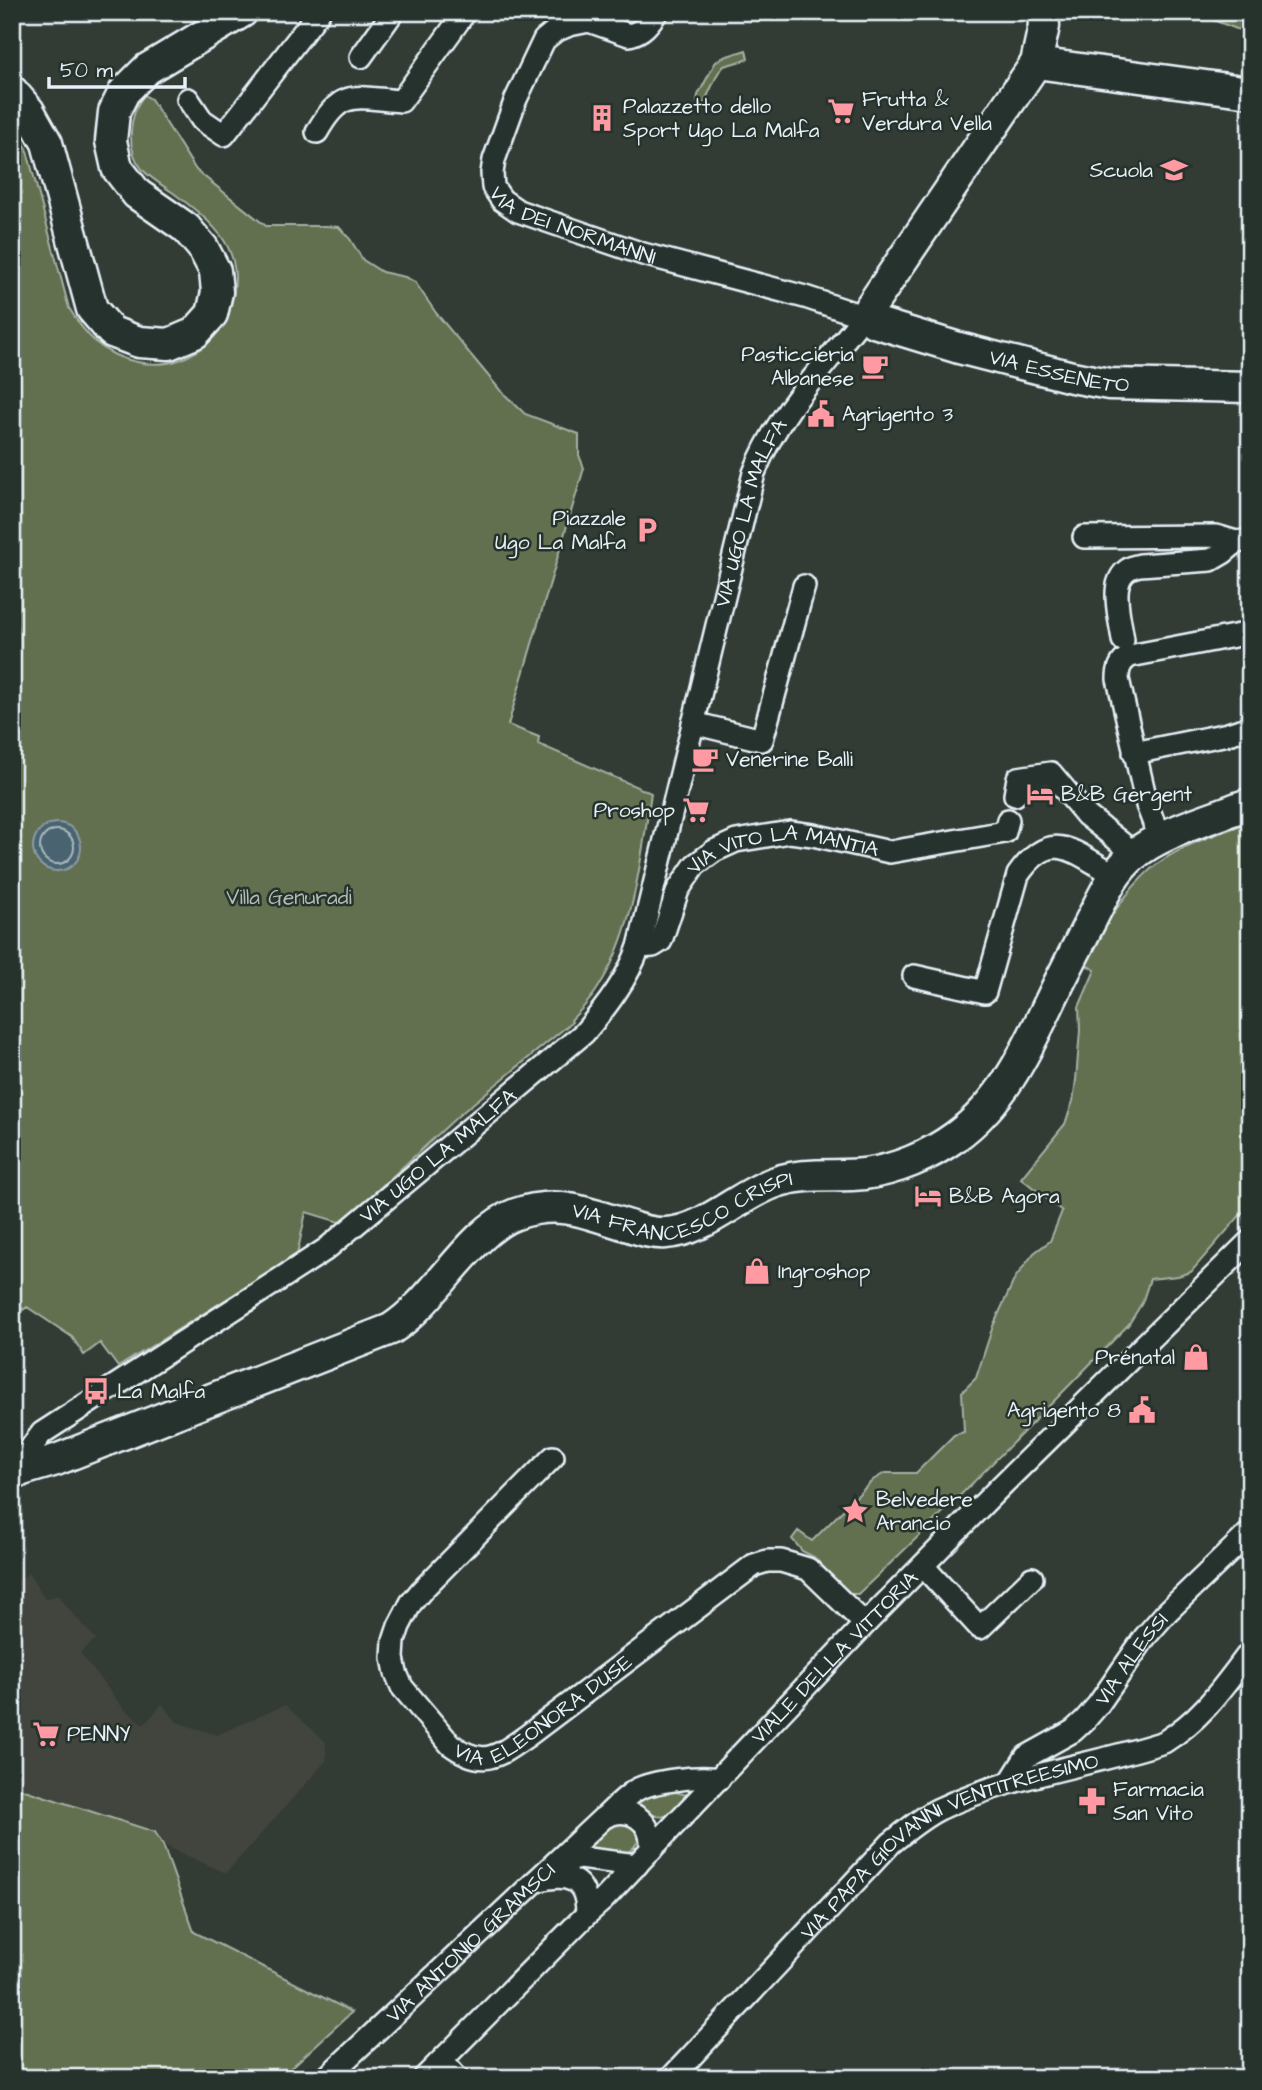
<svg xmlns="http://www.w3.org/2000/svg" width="1262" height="2090" viewBox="0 0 1262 2090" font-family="'Architects Daughter',sans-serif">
	<rect width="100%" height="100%" fill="#333b35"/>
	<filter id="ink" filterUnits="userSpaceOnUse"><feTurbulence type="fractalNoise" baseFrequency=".0143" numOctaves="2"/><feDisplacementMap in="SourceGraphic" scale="14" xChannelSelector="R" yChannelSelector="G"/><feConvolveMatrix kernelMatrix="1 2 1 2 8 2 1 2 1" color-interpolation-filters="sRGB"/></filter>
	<g filter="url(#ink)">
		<!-- built -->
		<polygon fill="#42443e" points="29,1573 45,1599 59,1595 72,1613 96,1639 80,1653 123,1708 144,1725 162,1704 177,1722 217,1735 285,1705 326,1742 326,1761 226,1873 163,1845 154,1832 12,1786 12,1585"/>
		<!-- green -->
		<g fill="#636f50" stroke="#a6b0a4" stroke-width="2">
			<polygon points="1192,12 1250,12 1250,34"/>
			<polygon points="746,50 748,59 724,66 718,73 701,110 697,102 698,95 715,63 721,58"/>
			<path d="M144,95l7,4 45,71 70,56h60l13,1 11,12 13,21 19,12 23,5 10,5 21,31 64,77 25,24 54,20v21l5,13 -76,257 31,12 -1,7 113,49c-10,66 -17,141 -55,198 -7,11 -16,20 -25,29l1,2 -114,94 -116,107 -36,-11 -9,43 -179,112 -18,-24 -16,12 -12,-18 -45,-30 -4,3 -11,-16v-1171l14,24 43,161c16,27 35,48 68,54 15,3 27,3 42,-2 24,-9 42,-26 50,-50 21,-59 -15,-87 -57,-118 -10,-7 -22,-14 -30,-23 -17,-21 -13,-54 2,-74z"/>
			<path d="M1250,822v382l-59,68 -13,4 -28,3 -8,24 -13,21c-89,92 -178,183 -271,270h-10l-34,-37 -12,-6 -10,-12 6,-8 14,10 61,-61 12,-7h31l38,-38 10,-3 -2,-40 14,-14 17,-52 22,-48 19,-25 16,-12 12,-30 -41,-33 44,-54 8,-23 3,-21 4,-50 -1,-23 16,-37 -14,-8c23,-33 44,-73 76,-98 27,-20 61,-30 93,-42z"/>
			<polygon points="12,1786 155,1832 163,1845 194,1932 352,2012 280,2078 12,2078"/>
			<path d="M668,1790l19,5c-26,31 -24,24 -58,8l2,-4z"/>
			<polygon points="612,1821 634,1825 641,1837 634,1847 625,1855 577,1851"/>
		</g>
		<!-- water -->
		<circle fill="#4a646f" stroke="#899ca6" stroke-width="2" cx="57" cy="847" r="24"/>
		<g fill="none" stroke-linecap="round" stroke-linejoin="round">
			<!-- shore -->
			<circle stroke="#a9b9c1" stroke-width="2" cx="57" cy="847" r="17"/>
			<defs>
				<g id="street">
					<path id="s1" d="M657,12c-8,11 -14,20 -28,23l-40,-14 -20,4 -14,6 -11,9 -28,59 -22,61 -2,13 1,14 9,13 16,11 125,43 162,43 48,16"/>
					<polyline points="361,57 393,12"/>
					<polyline points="188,99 202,120 224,135 319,12"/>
					<path d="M317,132c25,-45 39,-34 84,-31l64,-89"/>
					<polyline points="1084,537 1216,536 1236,542"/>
					<path d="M1123,640c-3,-25 -19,-69 17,-75l71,-5 12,-7 13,-11 14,-2"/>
					<polyline points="693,723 762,740 804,586"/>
					<polyline points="1134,753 1228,734 1250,727"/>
					<polyline points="1015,795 1018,778 1051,773 1086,815 1135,854"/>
					<path d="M1160,839l-13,-34 -29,-126c0,-10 2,-17 12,-23l120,-23"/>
					<path id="s2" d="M639,947l14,-1 8,-5 17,-51 17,-25 19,-14 22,-10 54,-9 23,3 77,17 115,-20 3,-12"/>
					<path d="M914,976l71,16 33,-117c34,-49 55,-23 97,0"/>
					<path id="s3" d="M553,1457l-131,133 -11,13 -12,23 -5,15 -1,17 3,15 6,14 48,57c34,25 48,12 77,-8l227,-171 13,-4h14l27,8 57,55"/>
					<path id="s4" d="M19,1477l7,-9v-14l16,-21 283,-183 259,-217c23,-27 43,-53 55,-86l115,-474c22,-56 63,-99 101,-146"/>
					<polyline points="923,1566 980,1628 1032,1578"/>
					<path id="s5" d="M1011,1781l15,-24 47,-26 12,-11 13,-15 47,-68 21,-24 84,-81"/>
					<path d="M606,1816c9,-9 19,-19 30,-26 16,-9 64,-15 83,-11"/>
					<polyline points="556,1864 579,1858 637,1865"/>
					<path d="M536,1881c32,-9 51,-3 51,33"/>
					<polyline points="442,2061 457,2078"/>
					<path id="s6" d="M326,2078l277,-260c26,-15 51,3 48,32"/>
					<path id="s7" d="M424,2078l163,-164 16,-14 262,-276 136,-138 249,-245"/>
					<path id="s8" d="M671,2078l220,-235c15,-12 30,-25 48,-34 72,-34 151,-43 225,-67 39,-24 59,-55 86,-90"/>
				</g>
				<g id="secondary">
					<polyline points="1036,63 1250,92"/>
					<polyline points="12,91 29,111 47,143 92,309 112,332 139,342 169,344 195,333 212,314 217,292 215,271 203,248 186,228 137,194 117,168 111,141 114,112 124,92 147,69 242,12"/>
					<polyline points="869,309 1036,63 1044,26 1043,12"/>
					<path id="s9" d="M874,322l85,26 113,29 37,7 141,3"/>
					<path id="s10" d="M12,1473l44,-13 335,-131c44,-27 79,-99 125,-115 44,-15 71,-1 113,12 12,4 24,8 37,7 39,-2 74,-39 110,-51 28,-10 59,-5 88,-8 32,-4 65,-18 91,-37 53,-38 76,-97 104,-154 10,-20 20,-39 30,-59 13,-25 23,-51 45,-69 28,-24 81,-37 116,-52"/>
				</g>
			</defs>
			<!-- street casing -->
			<use href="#street" stroke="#e8f1f8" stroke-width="26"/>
			<!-- secondary casing -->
			<use href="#secondary" stroke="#e8f1f8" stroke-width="35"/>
			<!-- street -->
			<use href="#street" stroke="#26332d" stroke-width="21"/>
			<!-- secondary -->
			<use href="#secondary" stroke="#26332d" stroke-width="30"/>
		</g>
	</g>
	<!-- icons -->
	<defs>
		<symbol id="supermarket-bare" viewBox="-9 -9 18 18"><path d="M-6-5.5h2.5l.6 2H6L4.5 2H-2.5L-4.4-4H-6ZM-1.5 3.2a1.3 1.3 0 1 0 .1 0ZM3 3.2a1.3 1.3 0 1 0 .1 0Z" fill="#ff9aa2" stroke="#26332d" stroke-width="2.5" paint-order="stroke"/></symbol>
		<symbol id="building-bare" viewBox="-9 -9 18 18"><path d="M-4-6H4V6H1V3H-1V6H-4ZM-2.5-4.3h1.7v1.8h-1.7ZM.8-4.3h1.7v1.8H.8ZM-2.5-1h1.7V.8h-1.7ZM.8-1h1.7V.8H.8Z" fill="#ff9aa2" stroke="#26332d" stroke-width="2.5" paint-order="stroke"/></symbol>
		<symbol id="school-bare" viewBox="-9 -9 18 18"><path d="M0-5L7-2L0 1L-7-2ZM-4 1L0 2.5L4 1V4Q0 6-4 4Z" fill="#ff9aa2" stroke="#26332d" stroke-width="2.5" paint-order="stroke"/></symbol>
		<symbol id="cafe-bare" viewBox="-9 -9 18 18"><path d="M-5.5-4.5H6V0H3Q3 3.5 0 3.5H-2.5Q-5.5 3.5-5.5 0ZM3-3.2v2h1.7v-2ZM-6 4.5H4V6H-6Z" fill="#ff9aa2" stroke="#26332d" stroke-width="2.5" paint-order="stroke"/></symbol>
		<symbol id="civic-bare" viewBox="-9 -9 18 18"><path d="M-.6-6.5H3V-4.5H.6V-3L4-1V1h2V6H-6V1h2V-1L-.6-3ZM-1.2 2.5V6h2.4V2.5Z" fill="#ff9aa2" stroke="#26332d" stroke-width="2.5" paint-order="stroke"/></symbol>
		<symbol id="parking-bare" viewBox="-9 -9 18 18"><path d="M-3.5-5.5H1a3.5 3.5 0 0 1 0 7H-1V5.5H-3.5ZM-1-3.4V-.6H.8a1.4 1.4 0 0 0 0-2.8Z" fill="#ff9aa2" stroke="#26332d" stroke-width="2.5" paint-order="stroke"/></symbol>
		<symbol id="hotel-bare" viewBox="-9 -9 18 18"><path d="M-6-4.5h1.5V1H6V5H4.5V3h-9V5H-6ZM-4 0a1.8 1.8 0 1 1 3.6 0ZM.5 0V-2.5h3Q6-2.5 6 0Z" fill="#ff9aa2" stroke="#26332d" stroke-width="2.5" paint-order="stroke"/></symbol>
		<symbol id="shop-bare" viewBox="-9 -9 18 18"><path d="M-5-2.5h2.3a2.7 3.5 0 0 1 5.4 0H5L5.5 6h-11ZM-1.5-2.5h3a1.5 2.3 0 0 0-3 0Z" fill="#ff9aa2" stroke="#26332d" stroke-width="2.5" paint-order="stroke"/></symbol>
		<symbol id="bus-bare" viewBox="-9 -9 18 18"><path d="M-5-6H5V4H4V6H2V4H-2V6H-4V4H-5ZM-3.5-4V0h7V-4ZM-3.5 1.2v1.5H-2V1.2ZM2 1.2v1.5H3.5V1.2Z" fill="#ff9aa2" stroke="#26332d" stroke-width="2.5" paint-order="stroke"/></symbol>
		<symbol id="sight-bare" viewBox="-9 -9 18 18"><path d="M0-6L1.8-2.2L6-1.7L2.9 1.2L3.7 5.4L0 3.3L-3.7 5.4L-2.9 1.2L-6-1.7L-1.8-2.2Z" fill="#ff9aa2" stroke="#26332d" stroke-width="2.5" paint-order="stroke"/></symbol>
		<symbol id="pharmacy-bare" viewBox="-9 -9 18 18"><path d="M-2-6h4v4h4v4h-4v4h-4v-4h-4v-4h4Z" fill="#ff9aa2" stroke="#26332d" stroke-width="2.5" paint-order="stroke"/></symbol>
	</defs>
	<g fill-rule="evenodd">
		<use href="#supermarket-bare" x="822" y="92" width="38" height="38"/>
		<use href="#building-bare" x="583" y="99" width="38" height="38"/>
		<use href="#school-bare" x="1155" y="151" width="38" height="38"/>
		<use href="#cafe-bare" x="856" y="347" width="38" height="38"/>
		<use href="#civic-bare" x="802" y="395" width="38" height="38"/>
		<use href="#parking-bare" x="628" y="511" width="38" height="38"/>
		<use href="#cafe-bare" x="686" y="740" width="38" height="38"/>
		<use href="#hotel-bare" x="1021" y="775" width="38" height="38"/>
		<use href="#supermarket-bare" x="677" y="791" width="38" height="38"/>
		<use href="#hotel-bare" x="909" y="1177" width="38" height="38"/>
		<use href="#shop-bare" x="738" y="1252" width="38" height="38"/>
		<use href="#shop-bare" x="1177" y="1338" width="38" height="38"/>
		<use href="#bus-bare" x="77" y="1372" width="38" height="38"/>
		<use href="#civic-bare" x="1123" y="1391" width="38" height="38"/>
		<use href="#sight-bare" x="836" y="1492" width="38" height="38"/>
		<use href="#supermarket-bare" x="27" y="1715" width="38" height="38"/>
		<use href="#pharmacy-bare" x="1073" y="1782" width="38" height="38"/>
	</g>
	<g text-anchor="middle" stroke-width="5" stroke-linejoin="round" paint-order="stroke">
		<!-- poi labels -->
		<g font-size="21" fill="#e8f1f8" stroke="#26332d" text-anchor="start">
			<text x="862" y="106">Frutta &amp;<tspan x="862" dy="24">Verdura Vella</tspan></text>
			<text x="623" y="113">Palazzetto dello<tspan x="623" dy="24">Sport Ugo La Malfa</tspan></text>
			<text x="1153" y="177" text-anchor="end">Scuola</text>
			<text x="854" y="361" text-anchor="end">Pasticcieria<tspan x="854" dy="24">Albanese</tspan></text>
			<text x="842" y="421">Agrigento 3</text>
			<text x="626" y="525" text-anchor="end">Piazzale<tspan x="626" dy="24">Ugo La Malfa</tspan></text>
			<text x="726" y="766">Venerine Balli</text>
			<text x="1061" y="801">B&amp;B Gergent</text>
			<text x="675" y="817" text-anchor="end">Proshop</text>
			<text x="949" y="1203">B&amp;B Agora</text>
			<text x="778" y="1278">Ingroshop</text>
			<text x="1175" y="1364" text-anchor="end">Prénatal</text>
			<text x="117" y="1398">La Malfa</text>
			<text x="1121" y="1417" text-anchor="end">Agrigento 8</text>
			<text x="876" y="1506">Belvedere<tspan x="876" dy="24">Arancio</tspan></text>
			<text x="67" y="1741">PENNY</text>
			<text x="1113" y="1796">Farmacia<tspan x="1113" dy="24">San Vito</tspan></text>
		</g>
		<!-- street labels -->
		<g font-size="21" fill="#e8f1f8" stroke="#26332d">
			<text dy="7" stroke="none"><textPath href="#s1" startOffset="378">VIA DEI NORMANNI</textPath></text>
			<text dy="7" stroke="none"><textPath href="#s9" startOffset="192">VIA ESSENETO</textPath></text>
			<text dy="7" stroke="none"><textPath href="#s4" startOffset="1278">VIA UGO LA MALFA</textPath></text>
			<text dy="7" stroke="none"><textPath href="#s2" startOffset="200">VIA VITO LA MANTIA</textPath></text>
			<text dy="7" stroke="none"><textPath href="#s4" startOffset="536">VIA UGO LA MALFA</textPath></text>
			<text dy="7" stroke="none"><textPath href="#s10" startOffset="752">VIA FRANCESCO CRISPI</textPath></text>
			<text dy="7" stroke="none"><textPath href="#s7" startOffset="588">VIALE DELLA VITTORIA</textPath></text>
			<text dy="7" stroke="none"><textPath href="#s5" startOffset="175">VIA ALESSI</textPath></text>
			<text dy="7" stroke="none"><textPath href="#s3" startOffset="478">VIA ELEONORA DUSE</textPath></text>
			<text dy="7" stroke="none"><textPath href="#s8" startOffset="371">VIA PAPA GIOVANNI VENTITREESIMO</textPath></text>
			<text dy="7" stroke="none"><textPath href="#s6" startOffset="198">VIA ANTONIO GRAMSCI</textPath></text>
		</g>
		<!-- park labels -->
		<g font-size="21" fill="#b3bdb5" stroke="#26332d">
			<text x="289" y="904">Villa Genuradi</text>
		</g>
	</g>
	<!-- margin -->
	<rect width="1262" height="2090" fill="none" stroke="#26332d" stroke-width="42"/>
	<rect x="21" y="21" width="1220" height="2048" fill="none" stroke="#e8f1f8" stroke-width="2.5" filter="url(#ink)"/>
	<!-- scale -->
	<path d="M49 77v10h136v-10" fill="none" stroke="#e8f1f8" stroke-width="3.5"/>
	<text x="60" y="77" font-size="21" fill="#e8f1f8" stroke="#26332d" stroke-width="5" paint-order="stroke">50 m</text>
</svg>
